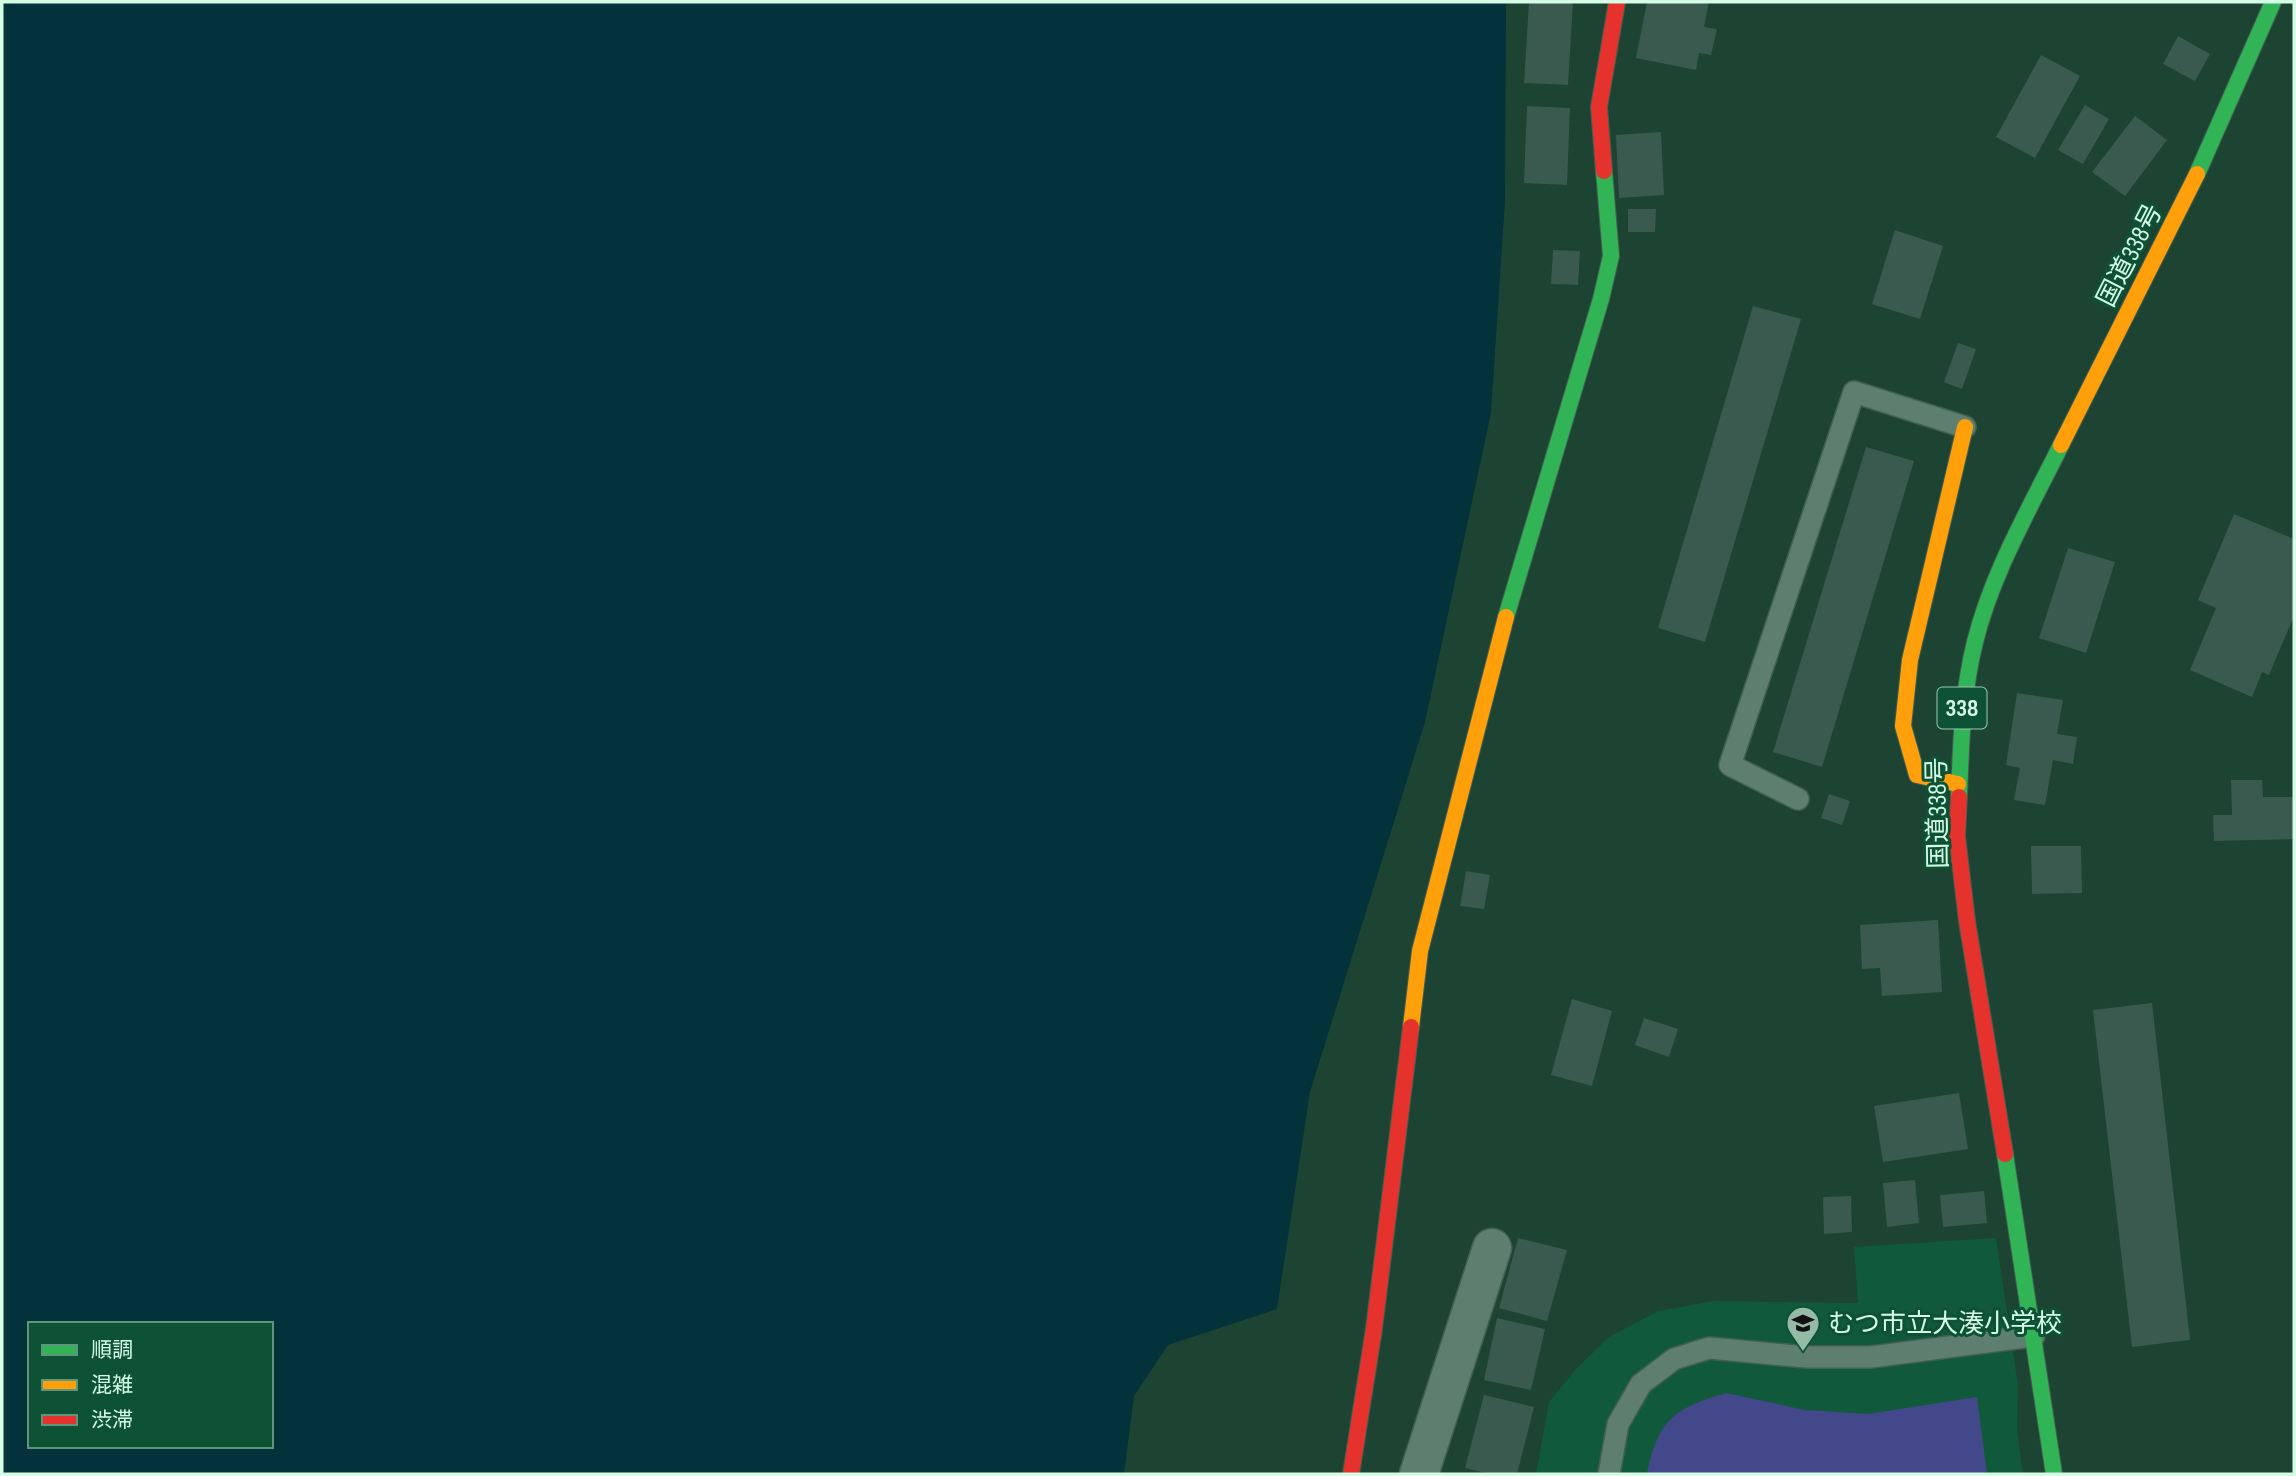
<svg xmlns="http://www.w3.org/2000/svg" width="2296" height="1476" viewBox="0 0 2296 1476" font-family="'Sofia Sans Condensed','Noto Sans JP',sans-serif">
	<rect width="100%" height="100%" fill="#1d4333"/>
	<!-- built -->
	<polygon fill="#11593b" points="1996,1238 2018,1385 2017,1430 2023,1474 1536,1474 1549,1402 1577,1368 1609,1337 1658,1311 1714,1301 1858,1303 1854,1247"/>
	<!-- green -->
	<path fill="#43488a" d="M1726,1393l79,17 63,4 109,-17 10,77h-340c11,-54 27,-66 79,-81z"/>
	<!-- water -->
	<path fill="#04323a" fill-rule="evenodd" d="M2,2h1504l-1,200 -14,211 -66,309 -115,370 -33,217 -109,36 -34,51 -10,78h-1122zM30,1324h241v122h-241z"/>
	<!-- building -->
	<g fill="#3a5a50">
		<polygon points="1529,2 1573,2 1568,85 1524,83"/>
		<polygon points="1647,2 1709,2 1704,27 1717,29 1711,55 1699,53 1696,70 1636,58"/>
		<polygon points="2178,36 2210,54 2195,81 2163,64"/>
		<polygon points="2041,55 2080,76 2035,158 1996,137"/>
		<polygon points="2085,105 2109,119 2083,164 2058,150"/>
		<polygon points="1527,106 1570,108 1567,185 1524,183"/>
		<polygon points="2135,116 2167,140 2125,196 2092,172"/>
		<polygon points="1661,132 1664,195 1619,198 1616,135"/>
		<polygon points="1628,209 1656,209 1655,232 1628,232"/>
		<polygon points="1895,230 1943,246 1920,319 1872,304"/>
		<polygon points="1553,250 1580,251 1578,285 1551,284"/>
		<polygon points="1753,306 1801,319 1705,642 1658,628"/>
		<polygon points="1958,343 1976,349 1962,389 1944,382"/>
		<polygon points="1866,447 1914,461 1822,767 1773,752"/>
		<polygon points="2234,514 2294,539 2294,616 2269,675 2262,672 2252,697 2190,670 2216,608 2198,600"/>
		<polygon points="2068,548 2115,562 2086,653 2039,638"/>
		<polygon points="2017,693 2063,700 2057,734 2077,737 2073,764 2053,760 2045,805 2014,800 2020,768 2006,765"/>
		<polygon points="2231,780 2262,780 2263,797 2294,797 2294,839 2214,841 2213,815 2232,815"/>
		<polygon points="1829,794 1850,801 1842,825 1821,818"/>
		<polygon points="2031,846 2081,846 2082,893 2032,894"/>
		<polygon points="1466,871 1490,875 1484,909 1460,906"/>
		<polygon points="1938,920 1942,992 1882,996 1880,968 1862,969 1860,925"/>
		<polygon points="1572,999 1612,1011 1592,1086 1551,1075"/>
		<polygon points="2152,1003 2190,1340 2132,1347 2093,1010"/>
		<polygon points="1644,1018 1678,1029 1669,1057 1635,1045"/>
		<polygon points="1959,1093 1968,1149 1883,1162 1874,1106"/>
		<polygon points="1915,1180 1919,1223 1887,1227 1883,1183"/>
		<polygon points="1984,1191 1987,1223 1943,1227 1940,1195"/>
		<polygon points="1851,1196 1852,1232 1824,1234 1823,1197"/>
		<polygon points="1518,1238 1567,1250 1547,1321 1499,1308"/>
		<polygon points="1497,1318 1545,1329 1531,1390 1484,1380"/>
		<polygon points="1484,1395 1534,1407 1517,1474 1490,1474 1465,1468"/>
	</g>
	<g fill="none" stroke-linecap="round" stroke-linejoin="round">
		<defs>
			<g id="lane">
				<polyline points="1798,799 1730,765 1854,392 1965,427"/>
				<polyline points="1609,1474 1618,1424 1641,1384 1674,1359 1709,1348 1806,1357 1871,1357 2034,1336"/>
			</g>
			<polyline id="street" points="1419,1474 1492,1248"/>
			<g id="fast">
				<polyline points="2197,174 2273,2"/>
				<polyline points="1506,617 1601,299 1611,256 1604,171"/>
				<path d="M1959,797c2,-52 3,-103 16,-155 17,-69 55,-134 86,-197"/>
				<polyline points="2005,1154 2054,1474"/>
			</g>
			<g id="slow">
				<polyline points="2061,445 2197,174"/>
				<polyline points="1958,784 1917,775 1903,726 1910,660 1965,427"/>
				<polyline points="1411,1027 1420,951 1506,617"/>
			</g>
			<g id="jam">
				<polyline points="1604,171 1599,107 1617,2"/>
				<polyline points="1959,797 1957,836 1967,921 2005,1154"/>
				<polyline points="1351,1474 1374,1329 1411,1027"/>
			</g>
		</defs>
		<!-- lane casing -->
		<use href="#lane" stroke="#425f51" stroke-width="24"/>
		<!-- street casing -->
		<use href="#street" stroke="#425f51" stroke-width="41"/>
		<!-- fast casing -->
		<use href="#fast" stroke="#425f51" stroke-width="18"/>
		<!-- slow casing -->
		<use href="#slow" stroke="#425f51" stroke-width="18"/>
		<!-- jam casing -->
		<use href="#jam" stroke="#425f51" stroke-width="18"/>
		<!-- lane -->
		<use href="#lane" stroke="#5e7e6f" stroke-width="21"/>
		<!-- street -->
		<use href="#street" stroke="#5e7e6f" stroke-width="38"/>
		<!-- fast -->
		<use href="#fast" stroke="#30b455" stroke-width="16"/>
		<!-- slow -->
		<use href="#slow" stroke="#ff9f0a" stroke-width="16"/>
		<!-- jam -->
		<use href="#jam" stroke="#e5322d" stroke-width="16"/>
	</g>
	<!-- icons -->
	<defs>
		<symbol id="school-pin" viewBox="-11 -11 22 30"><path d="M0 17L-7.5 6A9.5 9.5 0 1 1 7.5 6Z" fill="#95bba7" stroke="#0e5235"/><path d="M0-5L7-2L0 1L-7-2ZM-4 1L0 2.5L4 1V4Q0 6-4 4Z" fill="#111"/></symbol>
	</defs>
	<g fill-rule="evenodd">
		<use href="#school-pin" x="1784" y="1304" width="38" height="52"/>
	</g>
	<g text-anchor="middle" stroke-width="6" stroke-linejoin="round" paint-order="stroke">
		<!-- shield labels -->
		<rect fill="#0e5235" stroke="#99c9b0" stroke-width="2" x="1937.5" y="687.5" width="49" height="41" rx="5"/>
		<g font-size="24" font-weight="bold" fill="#d5fce5">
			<text x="1962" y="716">338</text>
		</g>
		<!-- street labels -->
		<g font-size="26" fill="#d5fce5" stroke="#0e5235">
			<text transform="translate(2129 255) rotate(-63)" y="9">国道338号</text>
			<text transform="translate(1937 813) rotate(-91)" y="9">国道338号</text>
		</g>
		<!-- poi labels -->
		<g font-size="26" fill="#d5fce5" stroke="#0e5235" text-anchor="start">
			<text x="1828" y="1332">むつ市立大湊小学校</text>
		</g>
	</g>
	<!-- border -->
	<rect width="2296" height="1476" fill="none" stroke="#d5fce5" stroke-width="7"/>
	<!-- legend -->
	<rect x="28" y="1322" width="245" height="126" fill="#0e5235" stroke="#5e967b" stroke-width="2"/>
	<rect x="42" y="1345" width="35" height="10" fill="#30b455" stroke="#5e967b" stroke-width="2"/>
	<text x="91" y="1357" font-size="21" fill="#d5fce5">順調</text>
	<rect x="42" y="1380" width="35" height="10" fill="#ff9f0a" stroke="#5e967b" stroke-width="2"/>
	<text x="91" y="1392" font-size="21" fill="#d5fce5">混雑</text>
	<rect x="42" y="1415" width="35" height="10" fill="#e5322d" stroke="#5e967b" stroke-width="2"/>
	<text x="91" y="1427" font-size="21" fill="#d5fce5">渋滞</text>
</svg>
